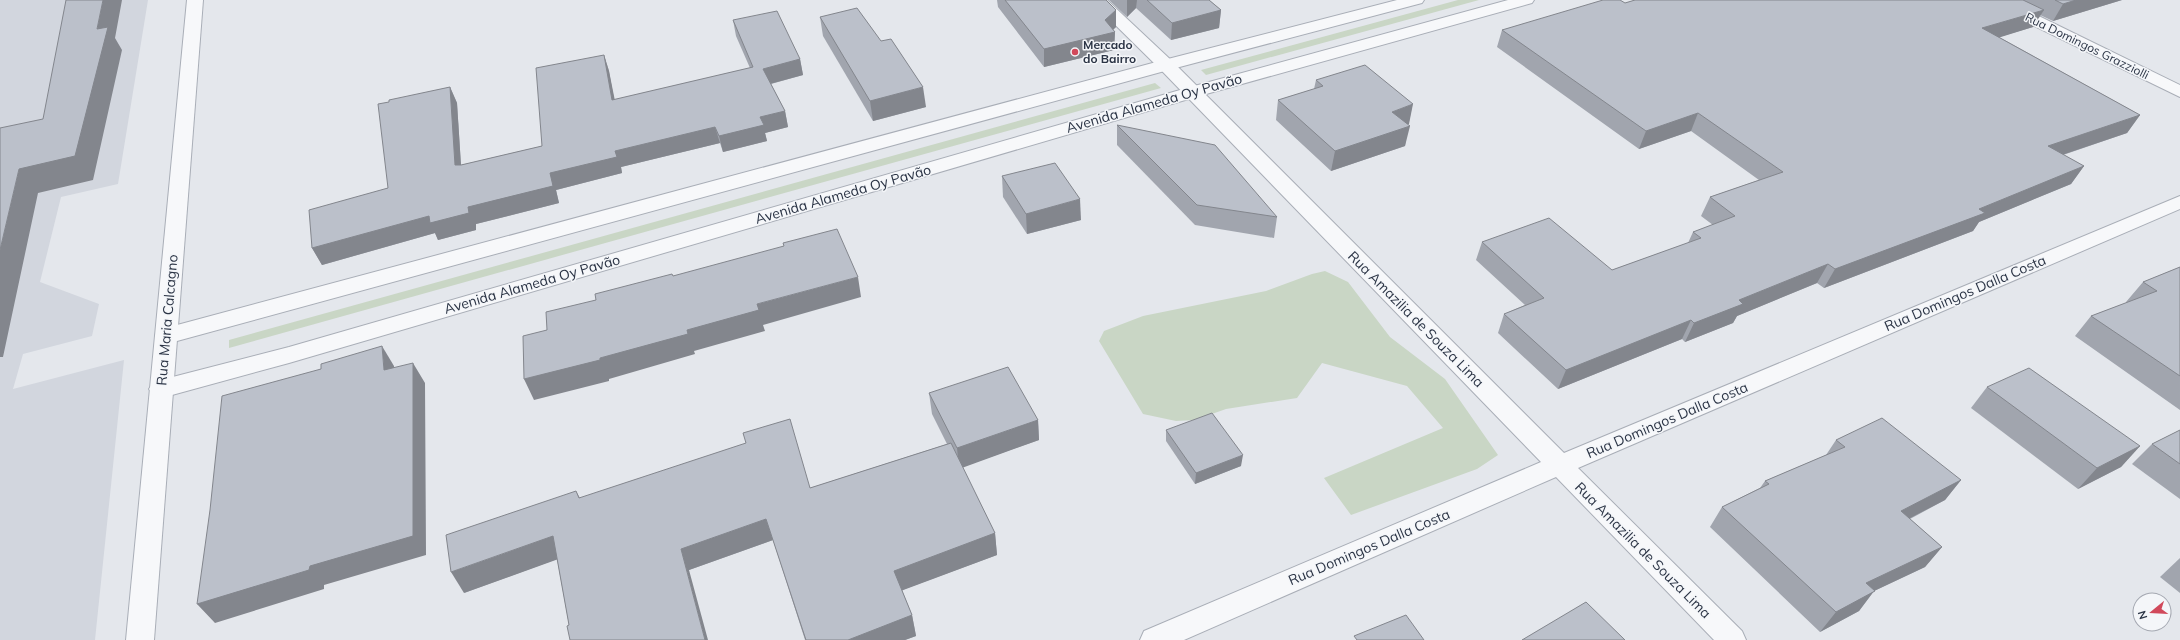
<svg xmlns="http://www.w3.org/2000/svg" width="2180" height="640" viewBox="0 0 2180 640" font-family="Mulish,sans-serif">
	<rect width="100%" height="100%" fill="#e4e7ec"/>
	<!-- built -->
	<polygon fill="#d2d6de" points="0,0 148,0 118,184 61,197 40,282 99,304 92,336 23,354 13,389 124,360 95,640 0,640"/>
	<!-- green -->
	<g fill="#c9d6c5">
		<polygon points="1458,0 1479,0 1206,75 1201,70"/>
		<polygon points="1155,83 1161,88 229,348 229,340"/>
		<polygon points="1325,271 1348,282 1390,337 1445,379 1498,455 1477,469 1351,515 1324,478 1443,428 1407,386 1322,363 1297,398 1226,409 1195,420 1176,421 1143,414 1099,341 1104,331 1143,316 1266,291 1312,274"/>
	</g>
	<g fill="none" stroke-linecap="round" stroke-linejoin="round">
		<defs>
			<g id="minor">
				<polygon points="187,0 203,0 154,640 126,640"/>
				<polygon points="1090,0 1107,0 1172,61 1564,453 2180,196 2180,209 1578,468 1742,631 1746,640 1714,640 1556,477 1184,640 1140,640 1144,631 1541,462 1160,69"/>
				<polygon points="1985,0 2006,0 2180,85 2180,97 1987,3"/>
			</g>
			<g id="tertiary">
				<polygon points="1397,0 1424,0 1422,3 1172,69 166,344 158,342 155,336 158,330 166,328 1160,61"/>
				<polygon points="1508,0 1534,0 1532,3 1199,96 289,363 161,398 153,395 149,389 153,383 161,380 289,347 1187,88"/>
			</g>
		</defs>
		<!-- minor casing -->
		<use href="#minor" stroke="#a9aeb7" stroke-width="2"/>
		<!-- tertiary casing -->
		<use href="#tertiary" stroke="#a9aeb7" stroke-width="2"/>
		<!-- minor -->
		<use href="#minor" fill="#f7f8fa" fill-rule="evenodd"/>
		<!-- tertiary -->
		<use href="#tertiary" fill="#f7f8fa" fill-rule="evenodd"/>
	</g>
	<!-- wall -->
	<g fill="#a1a5ae">
		<polygon points="997,0 1106,0 1116,10 1116,27 1113,30 1115,32 1114,50 1044,67 998,7"/>
		<polygon points="1109,0 1209,0 1221,10 1219,28 1171,40 1136,8 1127,17"/>
		<polygon points="1635,0 2122,0 2053,21 2040,15 2033,27 1999,37 2140,115 2127,133 2063,155 2084,166 2071,184 1979,222 1973,231 1824,288 1817,283 1737,316 1733,323 1685,342 1682,339 1558,389 1498,333 1504,314 1525,305 1476,260 1482,242 1612,270 1688,243 1693,232 1713,225 1701,216 1710,197 1759,180 1691,131 1639,149 1497,47 1502,30 1625,3"/>
		<polygon points="820,17 926,107 873,121 823,36"/>
		<polygon points="733,20 800,59 803,75 771,84 785,111 788,127 765,133 767,141 723,152 720,143 621,167 622,173 556,190 559,203 476,224 476,230 438,240 435,233 322,265 312,248 388,188 389,102 450,87 457,103 461,165 542,146 604,55 609,71 614,100 750,68 736,36"/>
		<polygon points="1316,80 1409,124 1408,124 1405,146 1331,171 1276,120 1278,100 1314,89"/>
		<polygon points="1117,125 1277,217 1274,238 1195,225 1117,145"/>
		<polygon points="1002,176 1081,220 1027,234 1003,197"/>
		<polygon points="2180,267 2180,410 2075,336 2091,316 2126,303 2126,302 2143,282"/>
		<polygon points="1987,387 2140,446 2121,467 2078,489 1971,408"/>
		<polygon points="929,393 1038,420 1039,440 962,467 995,533 997,555 902,590 912,615 916,636 905,640 805,640 773,540 689,570 569,625 557,559 464,593 576,491 580,498 810,488 947,444 932,414"/>
		<polygon points="1166,430 1241,466 1195,484 1166,441"/>
		<polygon points="2180,430 2180,499 2132,464 2152,444"/>
		<polygon points="1836,440 1961,480 1945,500 1910,519 1942,547 1925,567 1874,591 1859,611 1820,632 1710,527 1722,507 1760,488 1765,481 1826,455"/>
		<polygon points="2180,558 2180,593 2160,577"/>
	</g>
	<!-- shaded-wall -->
	<g fill="#83868d">
		<polygon points="103,0 122,0 115,38 122,50 93,180 38,193 3,357 0,357 0,250 19,169 97,29"/>
		<polygon points="1127,0 1137,0 1136,8 1127,17"/>
		<polygon points="2076,0 2122,0 2053,21 2063,4"/>
		<polygon points="1116,10 1116,27 1109,33 1115,32 1114,50 1044,67 1044,49 1105,20"/>
		<polygon points="1221,10 1219,28 1171,40 1172,23"/>
		<polygon points="2044,10 2033,27 1972,46 1982,28"/>
		<polygon points="604,55 609,71 618,116 612,100"/>
		<polygon points="800,59 803,75 766,85 763,69"/>
		<polygon points="450,87 457,103 462,181 455,165"/>
		<polygon points="923,87 926,107 873,121 870,101"/>
		<polygon points="1413,104 1409,124 1388,131 1392,112"/>
		<polygon points="785,111 788,127 765,133 767,141 723,152 719,136 760,117"/>
		<polygon points="1698,113 1691,131 1639,149 1646,131"/>
		<polygon points="2140,115 2127,133 2035,164 2048,146"/>
		<polygon points="1410,126 1405,146 1331,171 1335,151"/>
		<polygon points="715,127 720,143 621,167 622,173 556,190 559,203 476,224 476,230 438,240 435,233 322,265 312,248 429,216 550,173 615,151"/>
		<polygon points="2084,166 2071,184 1979,222 1973,231 1824,288 1835,269 1979,209"/>
		<polygon points="1080,199 1081,220 1027,234 1026,214"/>
		<polygon points="1828,264 1817,283 1737,316 1733,323 1685,342 1694,323 1739,300"/>
		<polygon points="858,277 861,297 763,325 765,331 694,351 695,354 609,379 609,381 534,400 524,379 600,358 687,330 757,304"/>
		<polygon points="1691,320 1682,339 1558,389 1566,370"/>
		<polygon points="382,346 394,366 396,390 384,370"/>
		<polygon points="413,363 425,383 426,555 324,585 324,589 215,623 197,604 310,566"/>
		<polygon points="1038,420 1039,440 959,469 957,448"/>
		<polygon points="2140,446 2121,467 2078,489 2097,468"/>
		<polygon points="1243,455 1241,466 1195,484 1196,473"/>
		<polygon points="1961,480 1945,500 1885,531 1901,511"/>
		<polygon points="766,519 773,540 689,570 708,640 705,640 681,549"/>
		<polygon points="995,533 997,555 898,592 894,571"/>
		<polygon points="553,536 564,557 464,593 451,572"/>
		<polygon points="1942,547 1925,567 1874,591 1859,611 1820,632 1836,612 1866,583"/>
		<polygon points="912,615 916,636 905,640 848,640"/>
	</g>
	<!-- building -->
	<g fill="#bbc0ca" stroke="#83868d">
		<polygon points="66,0 103,0 97,29 108,27 75,156 19,169 0,250 0,128 43,119"/>
		<polygon points="1005,0 1106,0 1116,10 1105,20 1115,32 1044,49"/>
		<polygon points="1147,0 1209,0 1221,10 1172,23"/>
		<polygon points="1603,0 1620,0 1625,3 1635,0 2023,0 2044,10 1982,28 2140,115 2048,146 2084,166 1979,209 1985,213 1835,269 1828,264 1739,300 1743,304 1694,323 1691,320 1566,370 1504,314 1544,298 1482,242 1549,218 1612,270 1701,238 1693,232 1735,216 1710,197 1783,172 1698,113 1646,131 1502,30"/>
		<polygon points="2055,0 2076,0 2063,4"/>
		<polygon points="857,8 881,41 891,39 923,87 870,101 820,17"/>
		<polygon points="777,11 800,59 763,69 785,111 760,117 764,125 719,136 715,127 615,151 617,157 550,173 553,186 468,207 469,213 430,223 429,216 312,248 309,210 388,188 378,104 389,102 389,100 450,87 455,165 461,165 542,146 536,68 604,55 612,100 753,67 733,20"/>
		<polygon points="1365,65 1413,104 1392,112 1410,126 1335,151 1278,100 1323,86 1316,80"/>
		<polygon points="1117,125 1215,145 1277,217 1197,205"/>
		<polygon points="1055,163 1080,199 1026,214 1002,176"/>
		<polygon points="837,229 858,277 757,304 759,310 687,330 688,334 600,358 600,360 524,379 523,336 547,330 546,312 596,300 595,294 672,274 673,276 784,246 783,243"/>
		<polygon points="2180,267 2180,376 2091,316 2157,291 2143,282"/>
		<polygon points="382,346 384,370 413,363 413,536 310,566 309,570 197,604 210,510 222,396 321,369 321,364"/>
		<polygon points="1008,367 1038,420 957,448 929,393"/>
		<polygon points="2029,368 2140,446 2097,468 1987,387"/>
		<polygon points="1212,413 1243,455 1196,473 1166,430"/>
		<polygon points="1882,418 1961,480 1901,511 1942,547 1866,583 1875,591 1836,612 1722,507 1769,484 1765,481 1845,447 1836,440"/>
		<polygon points="790,419 810,488 951,443 995,533 894,571 912,615 848,640 806,640 766,519 681,549 705,640 570,640 567,626 569,625 553,536 451,572 446,535 576,491 579,498 746,443 743,433"/>
		<polygon points="2180,430 2180,464 2152,444"/>
		<polygon points="1586,602 1625,640 1522,640"/>
		<polygon points="1406,615 1424,640 1357,640 1354,636"/>
	</g>
	<!-- markers -->
	<circle fill="#d1495b" stroke="#f4f6f9" stroke-width="1.5" cx="1075" cy="52" r="4"/>
	<g text-anchor="middle" stroke-width="3" stroke-linejoin="round" paint-order="stroke">
		<!-- far-poi labels -->
		<g font-size="12" font-weight="bold" fill="#2b3445" stroke="#f4f6f9" text-anchor="start">
			<text x="1083" y="49">Mercado<tspan x="1083" dy="14">do Bairro</tspan></text>
		</g>
		<!-- far-street labels -->
		<g font-size="12" fill="#2b3445" stroke="#f4f6f9">
			<text transform="translate(2087 46) rotate(26)" y="4">Rua Domingos Grazziolli</text>
		</g>
		<!-- street labels -->
		<g font-size="14" fill="#2b3445" stroke="#f4f6f9">
			<text transform="translate(1154 103) rotate(-16)" y="5">Avenida Alameda Oy Pavão</text>
			<text transform="translate(843 194) rotate(-16)" y="5">Avenida Alameda Oy Pavão</text>
			<text transform="translate(532 284) rotate(-16)" y="5">Avenida Alameda Oy Pavão</text>
			<text transform="translate(1965 293) rotate(-23)" y="5">Rua Domingos Dalla Costa</text>
			<text transform="translate(1416 319) rotate(45)" y="5">Rua Amazilia de Souza Lima</text>
			<text transform="translate(167 320) rotate(-85)" y="5">Rua Maria Calcagno</text>
			<text transform="translate(1667 420) rotate(-23)" y="5">Rua Domingos Dalla Costa</text>
			<text transform="translate(1369 547) rotate(-23)" y="5">Rua Domingos Dalla Costa</text>
			<text transform="translate(1643 550) rotate(45)" y="5">Rua Amazilia de Souza Lima</text>
		</g>
	</g>
	<!-- north arrow -->
	<g transform="translate(2152 612) rotate(252)"><circle r="19" fill="#f4f6f9" stroke="#a4a8b1"/>
	<path d="M0-3L7 15L0 10L-7 15Z" fill="#d1495b"/>
	<text y="-6" font-size="11" font-weight="bold" text-anchor="middle" fill="#2b3445">N</text>
	</g>
</svg>
